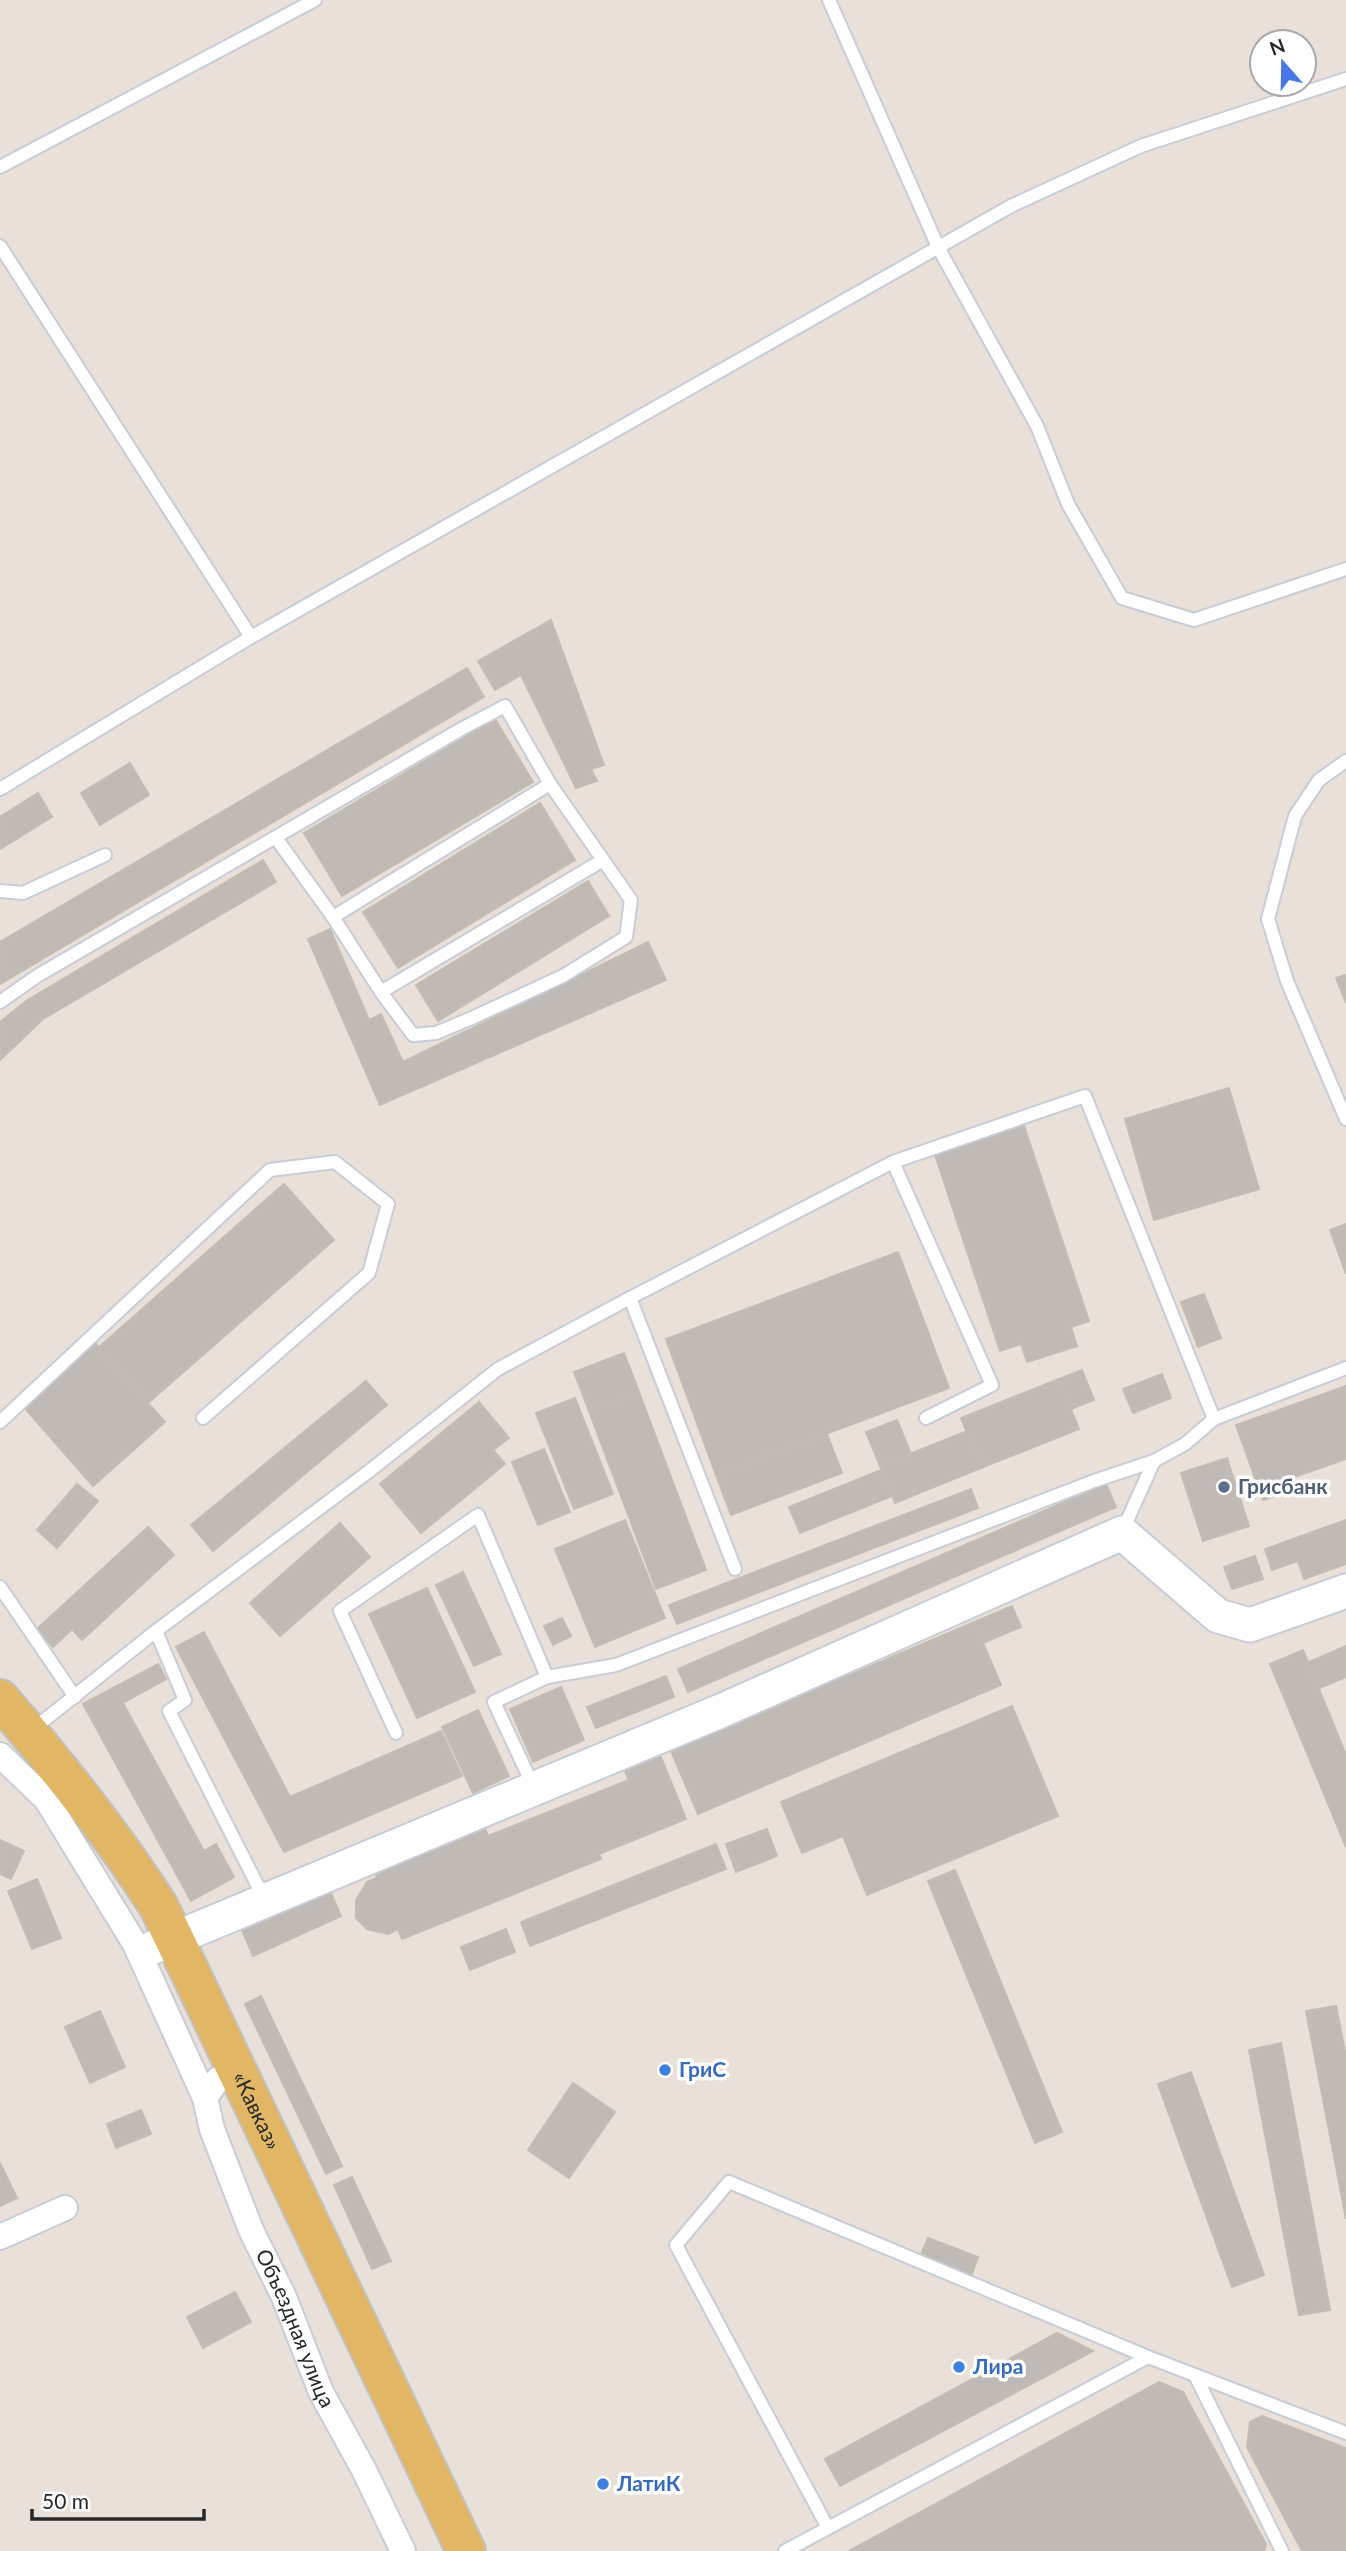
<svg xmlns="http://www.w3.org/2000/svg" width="1346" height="2551" viewBox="0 0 1346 2551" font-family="Lato,sans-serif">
	<rect width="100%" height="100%" fill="#e8e0d9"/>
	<!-- building -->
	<g fill="#c0bab6" stroke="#c3bcb3" stroke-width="2">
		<polygon points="551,620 604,765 591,769 597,781 576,788 521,675 495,690 478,661"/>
		<polygon points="467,668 484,697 0,984 0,942"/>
		<polygon points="495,719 533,782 342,896 304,833"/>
		<polygon points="130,763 149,795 100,825 81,793"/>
		<polygon points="38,793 52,817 0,849 0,817"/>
		<polygon points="540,803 575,860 398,968 363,912"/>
		<polygon points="263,860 276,882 43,1019 0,1060 0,1022 26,1001"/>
		<polygon points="588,881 609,916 438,1021 416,985"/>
		<polygon points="330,929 369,1020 381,1014 403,1062 648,942 666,980 380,1105 308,939"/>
		<polygon points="1346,975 1346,1003 1336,978"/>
		<polygon points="1229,1088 1259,1189 1154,1220 1125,1119"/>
		<polygon points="1024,1126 1089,1321 1071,1327 1077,1346 1027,1362 1021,1344 1000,1351 935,1155"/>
		<polygon points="284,1184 334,1240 148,1403 99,1347"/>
		<polygon points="1346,1224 1346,1274 1330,1230"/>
		<polygon points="898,1252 949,1388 716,1475 666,1339"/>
		<polygon points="1204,1294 1221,1338 1198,1347 1181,1302"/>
		<polygon points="95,1343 165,1422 93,1486 23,1406"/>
		<polygon points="624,1353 639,1392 589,1411 574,1372"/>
		<polygon points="1082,1370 1094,1400 1071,1409 1059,1379"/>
		<polygon points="1162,1374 1171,1398 1133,1413 1123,1389"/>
		<polygon points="1059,1379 1079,1429 981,1468 961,1418"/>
		<polygon points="366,1381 387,1405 213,1551 191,1525"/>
		<polygon points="1346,1386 1346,1459 1283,1481 1287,1492 1263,1500 1236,1425"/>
		<polygon points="639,1392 706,1570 656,1589 589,1411"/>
		<polygon points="575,1398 613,1494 574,1509 536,1413"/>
		<polygon points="479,1402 509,1438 493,1450 505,1464 421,1533 380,1484"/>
		<polygon points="897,1420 911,1454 880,1466 866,1432"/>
		<polygon points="967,1431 981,1468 895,1503 880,1466"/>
		<polygon points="827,1434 842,1473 731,1515 716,1475"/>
		<polygon points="544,1449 570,1512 538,1525 512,1462"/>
		<polygon points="1227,1458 1249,1526 1203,1541 1181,1473"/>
		<polygon points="881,1470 892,1496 800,1533 789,1507"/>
		<polygon points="77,1484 98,1501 57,1548 37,1530"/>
		<polygon points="1106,1484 1116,1507 688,1692 678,1669"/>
		<polygon points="971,1489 978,1508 806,1574 799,1555"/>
		<polygon points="625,1520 665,1618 595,1647 555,1549"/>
		<polygon points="1346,1520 1346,1564 1304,1579 1298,1561 1272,1570 1265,1549"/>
		<polygon points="340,1523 370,1557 280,1636 250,1603"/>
		<polygon points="148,1527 174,1555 82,1640 72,1629 53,1647 37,1629"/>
		<polygon points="799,1555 806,1574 677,1624 669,1605"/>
		<polygon points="1255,1556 1263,1579 1232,1589 1224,1567"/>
		<polygon points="463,1572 501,1654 474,1666 436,1585"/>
		<polygon points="427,1588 475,1692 417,1718 369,1614"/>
		<polygon points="1012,1606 1021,1627 983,1643 974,1622"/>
		<polygon points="562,1618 571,1636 553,1645 544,1626"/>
		<polygon points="974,1622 1001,1685 698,1814 671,1751"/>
		<polygon points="204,1632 290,1797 441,1731 462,1776 284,1852 176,1647"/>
		<polygon points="1346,1646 1346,1677 1320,1688 1309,1662"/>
		<polygon points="1303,1650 1346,1755 1346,1847 1270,1664"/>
		<polygon points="158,1664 166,1679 123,1703 204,1851 216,1844 234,1877 191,1901 83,1704"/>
		<polygon points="666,1676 674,1697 596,1728 587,1707"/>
		<polygon points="561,1687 584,1740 533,1762 510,1709"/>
		<polygon points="1012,1706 1058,1816 867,1895 843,1836 802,1853 781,1802"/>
		<polygon points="478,1710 509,1776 473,1793 442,1727"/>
		<polygon points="661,1757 686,1819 599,1854 601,1859 402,1939 398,1929 388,1934 367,1929 356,1918 356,1900 367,1882 377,1878 373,1868 483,1824 488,1836 629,1780 625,1771"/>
		<polygon points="767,1829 777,1856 736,1872 726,1844"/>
		<polygon points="0,1840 24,1851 11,1879 0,1874"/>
		<polygon points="716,1844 726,1869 530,1946 521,1922"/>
		<polygon points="955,1870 1062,2132 1035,2143 928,1881"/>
		<polygon points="37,1879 61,1938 32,1949 8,1891"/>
		<polygon points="330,1891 341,1916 253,1956 242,1930"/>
		<polygon points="506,1929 515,1952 470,1970 461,1947"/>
		<polygon points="261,1996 342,2166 326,2174 245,2004"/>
		<polygon points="1336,2006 1346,2056 1346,2219 1306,2011"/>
		<polygon points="100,2011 125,2067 90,2083 65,2027"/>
		<polygon points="1281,2043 1330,2310 1299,2315 1249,2050"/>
		<polygon points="1191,2072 1264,2275 1232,2287 1158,2084"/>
		<polygon points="573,2083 615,2112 569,2178 528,2150"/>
		<polygon points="141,2110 151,2134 116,2148 107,2124"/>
		<polygon points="0,2163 17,2198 0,2206"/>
		<polygon points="352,2177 391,2261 372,2269 334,2185"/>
		<polygon points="928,2238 978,2257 971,2277 920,2257"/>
		<polygon points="235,2292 251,2322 203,2348 187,2317"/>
		<polygon points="1057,2333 1093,2351 840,2486 825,2459"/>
		<polygon points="1159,2382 1183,2392 1266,2544 1264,2551 849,2551"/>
		<polygon points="1262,2416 1346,2448 1346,2551 1302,2551 1247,2447 1250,2422"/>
	</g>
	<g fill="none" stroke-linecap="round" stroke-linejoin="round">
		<defs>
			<g id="lane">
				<polyline points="829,0 939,249 1037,426 1068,504 1122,598 1194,620 1346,569"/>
				<polyline points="0,167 315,0"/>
				<polyline points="0,246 251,637"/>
				<polyline points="1346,761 1319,780 1295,816 1268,919 1287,981 1346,1119"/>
				<polyline points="0,789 251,637 1011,206 1141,146 1346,79"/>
				<polyline points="0,891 23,893 105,855"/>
				<polyline points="333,917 550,784"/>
				<polyline points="381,992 603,860"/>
				<polyline points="0,1002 37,976 463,728 505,706 550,784 631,900 626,937 563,976 474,1017 436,1033 413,1035 381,992 333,917 276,838"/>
				<polyline points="893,1162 1085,1096 1214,1419"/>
				<polyline points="0,1422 270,1170 335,1162 388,1204 369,1273 203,1418"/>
				<polyline points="1154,1461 1185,1444 1214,1419 1346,1368"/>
				<polyline points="735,1569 630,1298 893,1162 992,1385 926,1418"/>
				<polyline points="0,1587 75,1697"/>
				<polyline points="156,1631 185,1700 169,1711 265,1900"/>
				<polyline points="547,1677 616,1665 1094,1481 1154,1461 1122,1532"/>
				<polyline points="32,1730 156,1631 368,1472 498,1369 630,1298"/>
				<polyline points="396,1733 340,1611 478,1515 547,1677 494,1702 534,1788"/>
				<polyline points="1195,2375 1282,2551"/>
				<polyline points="828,2528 676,2245 729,2182 1148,2357"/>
				<polyline points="785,2551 1148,2357 1346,2433"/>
			</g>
			<g id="street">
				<polyline points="0,1755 46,1799 135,1944 205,2098"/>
				<path id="s1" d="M218,2079l-13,19 7,31 39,101 33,67 37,95 43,78 39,81"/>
				<polyline points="0,2237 65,2208"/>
			</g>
			<polyline id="secondary" points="154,1947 723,1710 1122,1533 1218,1616 1250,1625 1346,1591"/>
			<g id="primary">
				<path id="s2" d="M0,1699c58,67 111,133 159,208l307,644"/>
			</g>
		</defs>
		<!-- lane casing -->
		<use href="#lane" stroke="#c8ccd7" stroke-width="16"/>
		<!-- street casing -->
		<use href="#street" stroke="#c8ccd7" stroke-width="28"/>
		<!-- secondary casing -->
		<use href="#secondary" stroke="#c8ccd7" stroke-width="37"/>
		<!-- primary casing -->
		<use href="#primary" stroke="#c2c2c2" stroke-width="42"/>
		<!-- lane -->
		<use href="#lane" stroke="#fff" stroke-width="12"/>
		<!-- street -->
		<use href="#street" stroke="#fff" stroke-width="24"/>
		<!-- secondary -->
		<use href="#secondary" stroke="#fff" stroke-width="33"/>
		<!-- primary -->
		<use href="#primary" stroke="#e1b765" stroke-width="38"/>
	</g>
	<!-- markers -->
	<circle fill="#5c6f8a" stroke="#fff" stroke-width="2.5" cx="1224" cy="1487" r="7"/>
	<g fill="#3f7fe0" stroke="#fff" stroke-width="2.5">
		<circle cx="665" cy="2070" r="7"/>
		<circle cx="959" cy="2367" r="7"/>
		<circle cx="603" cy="2484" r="7"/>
	</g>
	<g text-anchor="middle" stroke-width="7" stroke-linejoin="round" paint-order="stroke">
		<!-- service labels -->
		<g font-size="21" font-weight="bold" fill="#4e5e75" stroke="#fff" text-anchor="start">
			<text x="1238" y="1494">Грисбанк</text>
		</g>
		<!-- shop labels -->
		<g font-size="21" font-weight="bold" fill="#366cbe" stroke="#fff" text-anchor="start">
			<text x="679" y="2077">ГриС</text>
			<text x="973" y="2374">Лира</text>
			<text x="617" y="2491">ЛатиК</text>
		</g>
		<!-- street labels -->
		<g font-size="21" fill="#262626" stroke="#fff">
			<text dy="7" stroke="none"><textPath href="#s2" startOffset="488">«Кавказ»</textPath></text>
			<text dy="7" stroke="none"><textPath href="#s1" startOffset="271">Объездная улица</textPath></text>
		</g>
	</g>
	<!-- north arrow -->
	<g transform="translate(1283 63) rotate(340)"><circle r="33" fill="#ffffff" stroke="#a8a8a8" stroke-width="2"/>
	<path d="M0-5L12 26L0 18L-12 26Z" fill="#4876e6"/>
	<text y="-10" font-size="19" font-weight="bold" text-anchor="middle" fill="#262626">N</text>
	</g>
	<!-- scale -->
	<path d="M32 2509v10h172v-10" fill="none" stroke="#262626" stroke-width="3.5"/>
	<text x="42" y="2509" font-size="21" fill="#262626" stroke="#ffffff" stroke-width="5" paint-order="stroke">50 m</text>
</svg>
